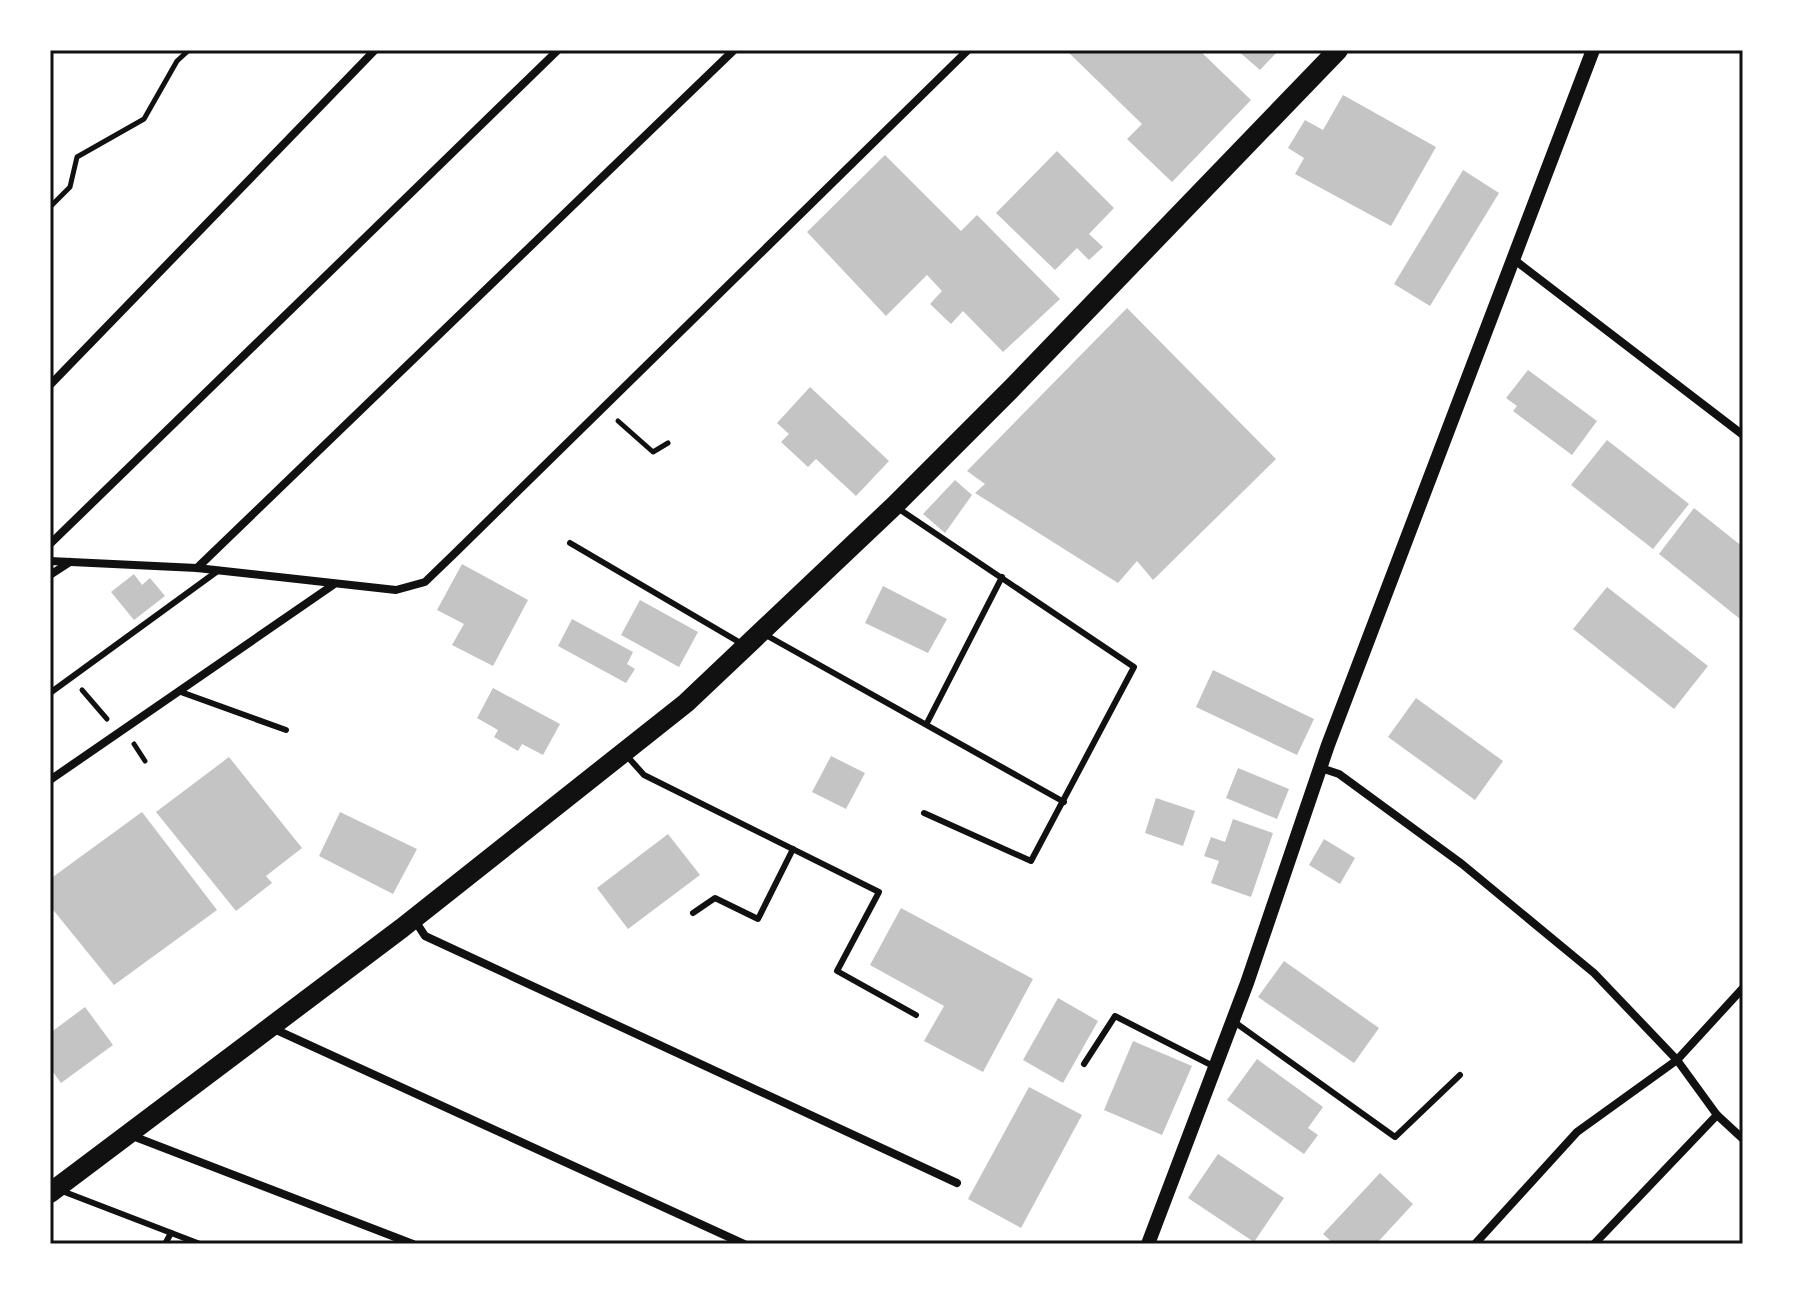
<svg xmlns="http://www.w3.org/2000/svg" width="1793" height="1294" viewBox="0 0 1793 1294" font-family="'Open Sans',sans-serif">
	<rect width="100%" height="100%" fill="#fff"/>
	<!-- building -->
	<g fill="#c4c4c4">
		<polygon points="1066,50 1199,50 1251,100 1172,182 1127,139 1142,124"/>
		<polygon points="1237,50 1279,50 1260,70"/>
		<polygon points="1343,95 1436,147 1391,226 1295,174 1304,158 1288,148 1305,120 1323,130"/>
		<polygon points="1057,151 1114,208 1089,234 1103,247 1089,260 1077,248 1055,270 996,213"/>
		<polygon points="885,155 961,231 977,215 1060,299 1003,352 963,311 951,324 930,304 942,291 927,275 886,316 807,232"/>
		<polygon points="1463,170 1499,193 1430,306 1394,284"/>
		<polygon points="1127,308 1276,459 1153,580 1137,561 1118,583 975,493 985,484 967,471"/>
		<polygon points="1528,370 1597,421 1572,455 1513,411 1517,406 1506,398"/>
		<polygon points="810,387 889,461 856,496 816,459 808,467 781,442 789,434 777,423"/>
		<polygon points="1607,440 1689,504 1653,549 1571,485"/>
		<polygon points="955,480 972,495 945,533 923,514"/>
		<polygon points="1694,508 1743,547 1740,619 1659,554"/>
		<polygon points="462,564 528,600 493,666 452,645 464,624 437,610"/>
		<polygon points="134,574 142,585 150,578 165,596 134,620 111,592"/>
		<polygon points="883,586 947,619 928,653 865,623"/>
		<polygon points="1607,587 1708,666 1674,709 1573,629"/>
		<polygon points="640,600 698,632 679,667 621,635"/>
		<polygon points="572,619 633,652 627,664 635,669 626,683 558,646"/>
		<polygon points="1213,670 1314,719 1297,755 1196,707"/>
		<polygon points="493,688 560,724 543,755 522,744 518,751 494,737 498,730 477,718"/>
		<polygon points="1416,698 1503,761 1475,800 1388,737"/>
		<polygon points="831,756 865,773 846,809 812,792"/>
		<polygon points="229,757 302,848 266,876 272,883 236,911 156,812"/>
		<polygon points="1238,768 1289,789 1277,819 1226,798"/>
		<polygon points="1156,798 1195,811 1183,846 1145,833"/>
		<polygon points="142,812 217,910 114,985 50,906 50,879"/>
		<polygon points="340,812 417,849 393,894 319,856"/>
		<polygon points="1233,819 1273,833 1251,897 1211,883 1219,861 1204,856 1211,837 1225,842"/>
		<polygon points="668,834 700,875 628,929 597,888"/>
		<polygon points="1324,839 1355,858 1340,884 1309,865"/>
		<polygon points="901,908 1033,979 983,1072 924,1041 944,1006 870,965"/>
		<polygon points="1284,961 1379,1028 1354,1063 1258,997"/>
		<polygon points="1058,998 1098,1021 1063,1083 1023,1060"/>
		<polygon points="85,1007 113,1045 61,1083 50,1068 50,1033"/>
		<polygon points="1133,1041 1192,1066 1162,1135 1104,1110"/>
		<polygon points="1257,1059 1323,1107 1308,1128 1318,1135 1304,1154 1227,1100"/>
		<polygon points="1029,1087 1082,1115 1021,1228 968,1199"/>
		<polygon points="1218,1154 1284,1198 1254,1242 1188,1198"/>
		<polygon points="1380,1173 1413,1204 1376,1244 1334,1244 1323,1234"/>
	</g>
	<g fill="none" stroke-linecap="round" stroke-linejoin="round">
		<!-- path -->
		<g stroke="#111" stroke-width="5">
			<polyline points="50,207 70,187 77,157 144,119 177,61 189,50"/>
			<polyline points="618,421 653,452 668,443"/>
			<polyline points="82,690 107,719"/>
			<polyline points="134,744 145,761"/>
		</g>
		<!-- service -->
		<g stroke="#111" stroke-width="6">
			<polyline points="899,509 1134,667 1031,861 924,813"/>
			<polyline points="570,543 744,645"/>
			<polyline points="764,634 1064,802"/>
			<polyline points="178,691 286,730"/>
			<polyline points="50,693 219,570"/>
			<polyline points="927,723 1002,577"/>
			<polyline points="626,755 644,775 879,892 837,971 916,1015"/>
			<polyline points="693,913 715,898 758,919 793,849"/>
			<polyline points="1233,1021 1395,1137 1460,1075"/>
			<polyline points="1084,1064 1115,1016 1215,1067"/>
			<polyline points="62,1191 200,1244"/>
			<polyline points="165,1244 171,1233"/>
		</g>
		<!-- minor -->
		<g stroke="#111" stroke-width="8">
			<polyline points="1512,258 1743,435"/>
			<polyline points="50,385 375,50"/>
			<polyline points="50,544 558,50"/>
			<path d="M50,561l147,7 199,22 29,-8c182,-176 362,-354 543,-532"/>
			<polyline points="197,568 734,50"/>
			<polyline points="50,575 70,562"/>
			<polyline points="1321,768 1339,774 1462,864 1594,973 1677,1060 1717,1115 1743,1139"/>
			<polyline points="50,780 333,585"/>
			<polyline points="414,919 425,936 957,1183"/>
			<polyline points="272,1028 744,1244"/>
			<polyline points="130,1135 413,1244"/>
			<polyline points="1475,1244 1577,1132 1677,1060 1743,988"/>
			<polyline points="1594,1244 1717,1115"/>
		</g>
		<!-- tertiary -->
		<polyline stroke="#111" stroke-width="14" points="1148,1244 1247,983 1328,745 1593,50"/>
		<!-- primary -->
		<polyline stroke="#111" stroke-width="20" points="50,1193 402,928 686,703 894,506 1013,387 1338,50"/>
	</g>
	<!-- border -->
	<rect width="1793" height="1294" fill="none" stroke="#ffffff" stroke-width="104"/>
	<rect x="52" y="52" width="1689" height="1190" fill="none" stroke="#111" stroke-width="3"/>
</svg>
